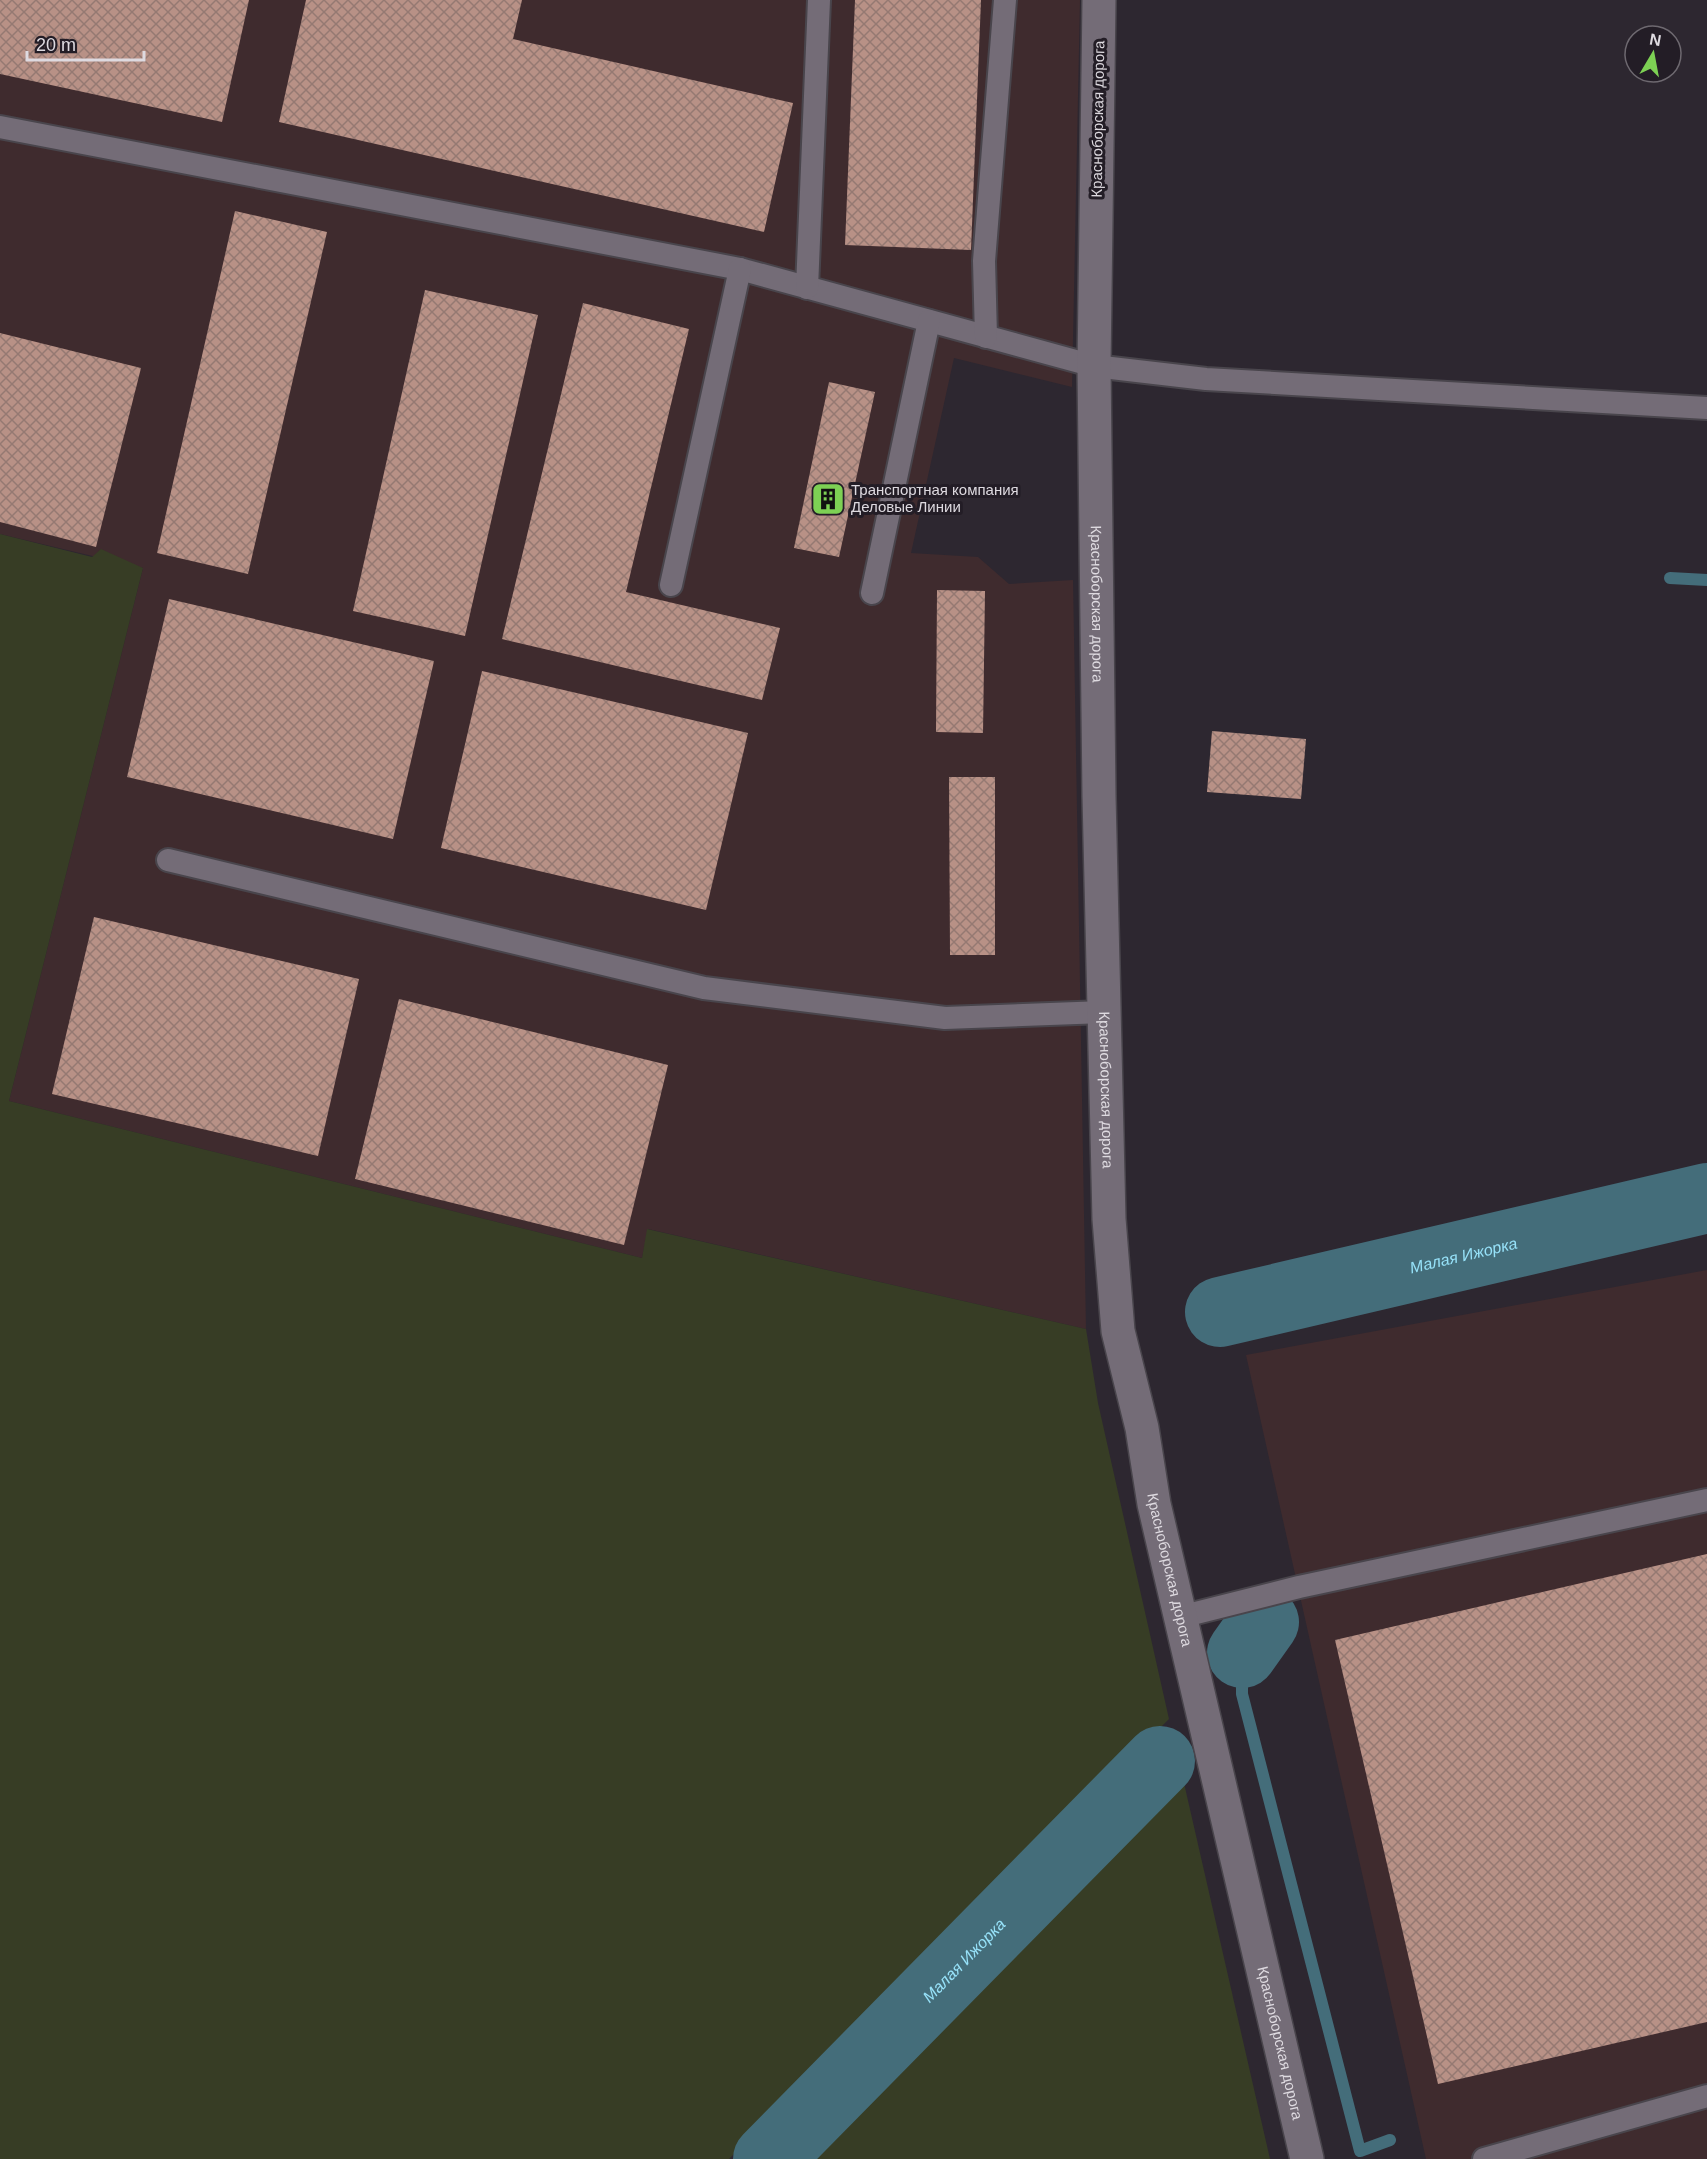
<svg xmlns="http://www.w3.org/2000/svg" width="1707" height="2159" viewBox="0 0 1707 2159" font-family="Arial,sans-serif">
	<defs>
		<pattern id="building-cross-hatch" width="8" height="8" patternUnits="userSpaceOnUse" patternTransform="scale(1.5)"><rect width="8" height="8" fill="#b89186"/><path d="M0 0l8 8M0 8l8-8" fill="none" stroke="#957972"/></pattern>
	</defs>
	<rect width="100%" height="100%" fill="#2d2730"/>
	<!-- industrial -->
	<g fill="#3f2b2e">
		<polygon points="0,0 1080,0 1072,387 954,358 911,553 978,557 1009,584 1073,580 1086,1329 648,1229 642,1258 9,1101 143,568 0,534"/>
		<polygon points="1707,1270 1707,2159 1426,2159 1246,1355"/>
	</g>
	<!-- green -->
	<g fill="#373d25">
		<polygon points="0,534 92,557 101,549 143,568 9,1101 642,1258 647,1229 1086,1329 1098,1403 1169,1719 729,2159 0,2159"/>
		<polygon points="1181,1770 1270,2159 796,2159"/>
	</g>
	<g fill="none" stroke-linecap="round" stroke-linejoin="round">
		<!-- stream -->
		<g stroke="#446d7a" stroke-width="12">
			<polyline points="1670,578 1707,580"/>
			<polyline points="1242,1653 1242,1694 1360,2151 1390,2140"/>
		</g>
		<!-- river -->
		<g stroke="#446d7a" stroke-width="70">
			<path id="s1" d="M1220,1312l487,-114"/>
			<polyline points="1242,1653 1264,1622"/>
			<path id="s2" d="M768,2159l392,-398"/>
		</g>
	</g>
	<!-- building -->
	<g fill="url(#building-cross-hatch)">
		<polygon points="0,0 249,0 222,122 0,74"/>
		<polygon points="306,0 522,0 513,39 793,103 764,232 279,122"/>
		<polygon points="855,0 981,0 971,250 845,245"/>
		<polygon points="235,211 327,232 248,574 157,553"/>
		<polygon points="425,290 538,315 465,636 353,611"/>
		<polygon points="583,303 689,329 626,592 780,628 762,700 502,639"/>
		<polygon points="0,333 141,368 96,547 0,522"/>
		<polygon points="829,382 875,392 839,557 794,548"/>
		<polygon points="937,590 985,591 983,733 936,732"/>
		<polygon points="169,599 434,661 393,839 127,777"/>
		<polygon points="482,671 748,733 706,910 441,848"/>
		<polygon points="1212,731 1306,739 1301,799 1207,792"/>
		<polygon points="949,777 995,777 995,955 950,955"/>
		<polygon points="94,917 359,979 318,1156 52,1094"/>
		<polygon points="399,999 668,1065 624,1245 355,1179"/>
		<polygon points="1707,1554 1707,2022 1438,2084 1335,1640"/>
	</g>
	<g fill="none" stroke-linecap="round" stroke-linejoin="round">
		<defs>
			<g id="lane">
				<polyline points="0,127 740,269 1094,366 1206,379 1707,408"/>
				<polyline points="807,288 819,0"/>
				<polyline points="986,337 984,261 1005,0"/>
				<polyline points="671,585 740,269"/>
				<polyline points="872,593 929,321"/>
				<polyline points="168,860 704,988 945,1018 1104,1012"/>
				<polyline points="1180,1617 1299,1587 1707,1500"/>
				<polyline points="1484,2159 1707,2096"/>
			</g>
			<g id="secondary">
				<path id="s3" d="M1099,0l-5,366 5,430 10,423 9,112 24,97 12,76 153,655"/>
			</g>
		</defs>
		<!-- lane casing -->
		<use href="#lane" stroke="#49454c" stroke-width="26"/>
		<!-- secondary casing -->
		<use href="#secondary" stroke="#49454c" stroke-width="36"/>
		<!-- lane -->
		<use href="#lane" stroke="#746c77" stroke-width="22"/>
		<!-- secondary -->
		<use href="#secondary" stroke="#746c77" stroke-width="33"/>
	</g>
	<!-- icons -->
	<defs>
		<symbol id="building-square" viewBox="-11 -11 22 22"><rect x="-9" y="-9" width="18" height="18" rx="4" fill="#7dd154" stroke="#231d26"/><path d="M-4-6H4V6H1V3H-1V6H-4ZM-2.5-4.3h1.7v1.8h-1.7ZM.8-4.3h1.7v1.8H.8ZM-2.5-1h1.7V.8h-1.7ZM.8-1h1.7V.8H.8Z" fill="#111"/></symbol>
	</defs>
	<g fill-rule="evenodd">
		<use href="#building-square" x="809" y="480" width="38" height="38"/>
	</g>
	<g text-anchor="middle" stroke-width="6" stroke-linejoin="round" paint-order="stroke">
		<!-- street labels -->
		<g font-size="15" fill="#dedae0" stroke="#231d26">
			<text transform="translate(1098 119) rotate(-89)" y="5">Красноборская дорога</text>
			<text dy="5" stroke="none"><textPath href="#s3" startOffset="604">Красноборская дорога</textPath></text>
			<text dy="5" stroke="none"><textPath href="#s3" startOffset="1090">Красноборская дорога</textPath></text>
			<text dy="5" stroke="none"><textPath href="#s3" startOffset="1576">Красноборская дорога</textPath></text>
			<text dy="5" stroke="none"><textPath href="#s3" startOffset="2062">Красноборская дорога</textPath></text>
		</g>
		<!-- poi labels -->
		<g font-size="15" fill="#dedae0" stroke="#231d26" text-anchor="start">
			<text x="851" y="495">Транспортная компания<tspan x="851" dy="17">Деловые Линии</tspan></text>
		</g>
		<!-- water labels -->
		<g font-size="16" font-style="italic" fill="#97e2f9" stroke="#231d26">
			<text dy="6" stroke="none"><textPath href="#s1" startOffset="250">Малая Ижорка</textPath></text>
			<text dy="6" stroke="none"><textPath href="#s2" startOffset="279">Малая Ижорка</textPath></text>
		</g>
	</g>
	<!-- north arrow -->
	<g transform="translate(1653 54) rotate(10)"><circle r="28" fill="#231d26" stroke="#6e6970" stroke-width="1.5"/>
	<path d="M0-4.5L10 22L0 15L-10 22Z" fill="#7dd154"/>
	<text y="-9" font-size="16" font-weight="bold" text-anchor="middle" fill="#dedae0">N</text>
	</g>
	<!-- scale -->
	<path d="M27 51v9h117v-9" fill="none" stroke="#dedae0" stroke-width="3"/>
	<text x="36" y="51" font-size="18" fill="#dedae0" stroke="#231d26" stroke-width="4.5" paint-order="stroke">20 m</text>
</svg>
